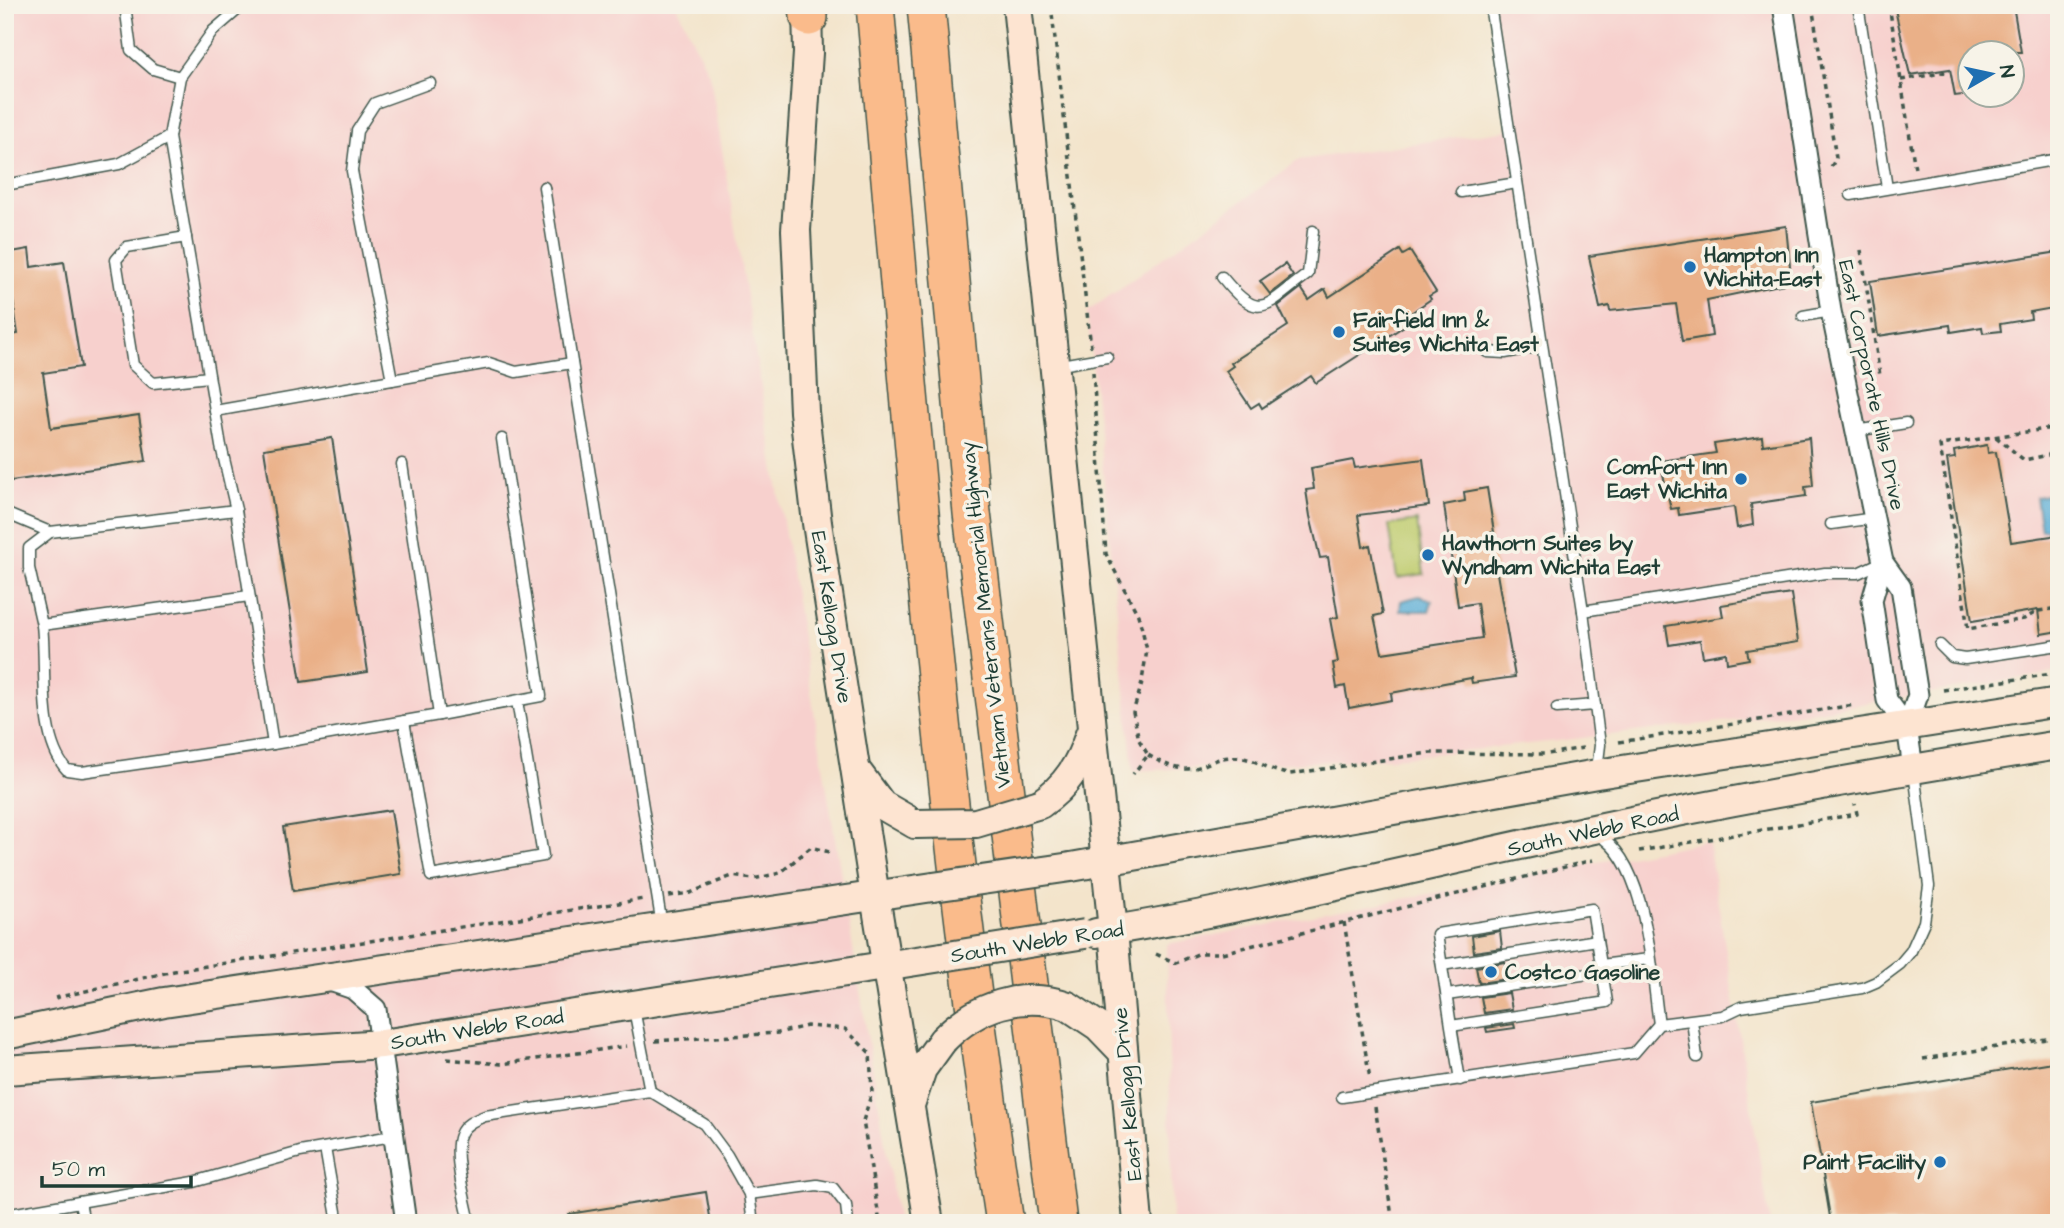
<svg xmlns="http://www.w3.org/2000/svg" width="2064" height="1228" viewBox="0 0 2064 1228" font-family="'Architects Daughter',sans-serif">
	<rect width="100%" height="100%" fill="#f7f3e8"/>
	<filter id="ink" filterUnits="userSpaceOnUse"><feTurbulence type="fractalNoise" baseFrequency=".0143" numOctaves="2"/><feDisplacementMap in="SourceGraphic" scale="14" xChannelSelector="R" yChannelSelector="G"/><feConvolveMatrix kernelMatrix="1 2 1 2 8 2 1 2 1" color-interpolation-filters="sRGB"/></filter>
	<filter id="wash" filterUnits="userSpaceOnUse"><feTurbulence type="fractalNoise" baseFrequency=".00686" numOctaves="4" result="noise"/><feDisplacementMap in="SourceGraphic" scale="28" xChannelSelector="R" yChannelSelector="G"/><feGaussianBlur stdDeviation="1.57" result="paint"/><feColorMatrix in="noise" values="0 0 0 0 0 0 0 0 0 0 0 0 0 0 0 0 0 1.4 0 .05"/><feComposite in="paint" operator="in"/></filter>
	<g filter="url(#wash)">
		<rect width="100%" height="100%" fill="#f3e4cb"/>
		<!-- built -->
		<g fill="#f7d0cd" fill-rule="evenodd">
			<polygon points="5,5 676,5 710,76 898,1223 5,1223"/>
			<path d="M1489,5h570v667l-235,38 -267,31 -163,17 -261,13 -46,-459 212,-152 209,-30zM1969,52h42v42h-42z"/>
			<polygon points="1708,841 1770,1223 1172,1223 1167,944"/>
		</g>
		<!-- green -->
		<polygon fill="#bfcc6e" stroke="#6f8451" stroke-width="2" points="1417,521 1424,574 1397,578 1389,525"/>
		<!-- water -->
		<g fill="#5caed7" stroke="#3e7686" stroke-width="2">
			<polygon points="2052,494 2057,528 2041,530 2036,497"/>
			<polygon points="1419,596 1432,601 1429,611 1400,611 1401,601"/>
		</g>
		<g id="blocks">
			<!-- building -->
			<g fill="#eab088">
				<polygon points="1894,5 2013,5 2021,52 1970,52 1970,94 1955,96 1950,69 1910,75"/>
				<polygon points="1786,226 1791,277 1784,278 1784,284 1707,300 1712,336 1682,341 1676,304 1610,311 1609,306 1600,308 1589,256"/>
				<polygon points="29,249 31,267 64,262 81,367 43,373 51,428 139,415 146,461 11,481 5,446 5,336 18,334 6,253"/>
				<polygon points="1400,250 1403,255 1410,251 1436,292 1429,296 1431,299 1411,313 1415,319 1316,383 1311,376 1262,408 1259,403 1251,408 1226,371 1233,366 1231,363 1288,326 1278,306 1301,288 1309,300 1325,289 1329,297"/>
				<polygon points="2059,252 2059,307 2030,312 2031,319 2000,324 2001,331 1983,333 1982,327 1951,332 1950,325 1878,336 1870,281"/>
				<polygon points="1285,264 1293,276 1270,294 1260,281"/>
				<polygon points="1762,437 1763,445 1809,438 1813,486 1805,487 1806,496 1751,504 1753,525 1737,528 1734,507 1679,515 1678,508 1671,509 1660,461 1716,453 1714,444"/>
				<polygon points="332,438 368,672 301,682 264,449"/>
				<polygon points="1987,445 1988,453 1996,452 2011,542 2059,535 2059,631 2041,634 2038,610 1972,621 1947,459 1955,458 1954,451"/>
				<polygon points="1423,459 1429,506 1358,515 1363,547 1370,545 1383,614 1374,616 1382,653 1482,638 1477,603 1458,606 1444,505 1465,501 1464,492 1487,488 1494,532 1490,533 1515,677 1472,683 1471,678 1391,693 1392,700 1349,708 1345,686 1337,688 1333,663 1338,662 1330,619 1338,617 1328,557 1320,558 1310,516 1306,490 1314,489 1311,468 1353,460 1355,468"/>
				<polygon points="1791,594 1798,642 1747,650 1749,659 1727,663 1726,653 1703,657 1700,640 1669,645 1666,626 1723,617 1721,605"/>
				<polygon points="391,810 401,874 293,891 283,827"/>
				<polygon points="1500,931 1502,948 1474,952 1472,936"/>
				<polygon points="1505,962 1507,979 1479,983 1476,967"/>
				<polygon points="1509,993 1512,1009 1484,1013 1481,997"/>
				<polygon points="1514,1024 1515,1028 1487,1032 1486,1028"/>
				<polygon points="2059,1061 2059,1223 1831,1223 1811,1102"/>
				<polygon points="706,1192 711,1223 570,1223 569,1214"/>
			</g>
		</g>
	</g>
	<g filter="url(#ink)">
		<use href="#blocks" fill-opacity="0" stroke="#3f564b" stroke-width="2"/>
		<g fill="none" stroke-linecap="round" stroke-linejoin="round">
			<defs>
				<g id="service">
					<polyline points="125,5 131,50 153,69 180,77"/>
					<polyline points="1490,5 1583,611 1600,745 1597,770"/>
					<polyline points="1858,5 1887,188"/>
					<polyline points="5,185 119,164 169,137"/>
					<polyline points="544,187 662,926"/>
					<polyline points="1461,192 1517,183"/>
					<polyline points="1851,195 2059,159"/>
					<polyline points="186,237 127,247 116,260 133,365 153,383 209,377"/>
					<path d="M1222,277c39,48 43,28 86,-3l5,-43"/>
					<polyline points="1803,316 1831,311"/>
					<polyline points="1487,352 1505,353 1542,346"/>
					<polyline points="1055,366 1107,357"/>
					<polyline points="392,380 352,171 357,131 375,103 430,83"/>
					<polyline points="215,411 489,363 516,372 572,363"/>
					<polyline points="1855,431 1906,423"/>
					<polyline points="5,513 50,532 236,510"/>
					<polyline points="1831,524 1875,518"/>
					<polyline points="50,532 29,548 29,568 42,625 249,596"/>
					<polyline points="1583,611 1825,573 1858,573 1882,562"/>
					<path d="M42,625c5,43 -5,112 25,145l15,2 191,-28 -37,-234 -15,-64 -52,-309 11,-60 33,-46 30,-26"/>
					<polyline points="1940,645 1952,657 1965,659 2059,645"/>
					<polyline points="1557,708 1595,705"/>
					<polyline points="439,715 541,696 502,439"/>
					<polyline points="404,721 431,876 543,856 517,701"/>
					<polyline points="273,744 439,715 402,464"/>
					<path d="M1598,835c50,28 53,136 61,189"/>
					<polyline points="1442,965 1597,940"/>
					<polyline points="1601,965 1649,959"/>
					<polyline points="1447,995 1602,972"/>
					<polyline points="634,1009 650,1091"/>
					<polyline points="1692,1021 1697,1057"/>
					<polyline points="1451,1026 1437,934 1592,909 1607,1002 1451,1026 1460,1080"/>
					<polyline points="1342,1097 1634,1053 1659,1024 1722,1016 1741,1007 1862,988 1876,982 1900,964 1911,951 1924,922 1929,886 1914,772"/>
					<polyline points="325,1148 338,1223"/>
					<polyline points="749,1194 817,1185 833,1188 846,1205 848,1223"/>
					<polyline points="80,1202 84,1223"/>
					<polyline points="5,1215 194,1182 300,1152 392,1136"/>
					<path d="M470,1223c-4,-21 -18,-69 -10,-88 4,-11 15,-15 25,-19l165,-25 54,33 23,31 22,39 4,29"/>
				</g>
				<g id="minor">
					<polyline points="1783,5 1831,311 1883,562 1872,600 1887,700 1907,727 1913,768"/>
					<polyline points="1883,562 1901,587 1918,695 1907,727"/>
					<polyline points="327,980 353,989 376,1009 406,1223"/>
				</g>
				<g id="secondary">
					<polyline points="807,5 808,53 796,230 804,412 817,523 875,896 929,1223"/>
					<polyline points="1017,5 1113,930 1138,1223"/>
					<polyline points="859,774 882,805 915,824"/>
					<path d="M1040,804c27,-18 40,-40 50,-70"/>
					<polyline points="1071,867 1597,774 2059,702"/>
					<path d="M1096,933c167,-27 329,-68 493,-103 156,-33 313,-60 470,-85"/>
					<polyline points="1068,1006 1098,1026 1123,1052"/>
					<polyline points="5,1035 164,1002 933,887"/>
					<polyline points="5,1070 382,1044 942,957"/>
					<polyline points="911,1102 922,1069 943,1040"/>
				</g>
				<g id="motorway">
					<polyline points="808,5 809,17"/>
					<path d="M875,5c35,407 68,814 130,1218"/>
					<polyline points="926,5 972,513 1058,1223"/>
				</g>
			</defs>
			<!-- service casing -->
			<use href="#service" stroke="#3f564b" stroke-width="13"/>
			<!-- minor casing -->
			<use href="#minor" stroke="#3f564b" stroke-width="23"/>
			<!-- secondary casing -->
			<use href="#secondary" stroke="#3f564b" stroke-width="32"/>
			<!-- motorway casing -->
			<use href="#motorway" stroke="#3f564b" stroke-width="40"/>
			<!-- path -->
			<g stroke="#3f564b" stroke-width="3.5" stroke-dasharray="5 5" stroke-linecap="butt">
				<polyline points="1051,5 1091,347"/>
				<polyline points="1812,5 1836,158 1829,171"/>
				<polyline points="1889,5 1915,169"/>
				<polyline points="1901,80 1948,72"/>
				<polyline points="1861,250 1880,376"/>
				<polyline points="1093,372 1106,554 1138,615 1142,629 1147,650 1141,687 1133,712 1139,740 1148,755 1133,774"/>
				<polyline points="2059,427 1940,445 1968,629 2024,619 2038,611 2059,608"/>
				<polyline points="1996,437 2024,460 2049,455 2059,442"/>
				<polyline points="1943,690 2059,673"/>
				<polyline points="1619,742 1854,705"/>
				<path d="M1148,755c55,33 54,-4 95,3 17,3 30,15 47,16l139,-21 119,1 35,-6"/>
				<polyline points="1639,851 1857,814 1855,804"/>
				<polyline points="669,896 690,893 732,876 753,879 780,873 811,847 829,852"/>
				<polyline points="1344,922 1370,1079"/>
				<polyline points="1156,954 1176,963 1200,953 1222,953 1593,860"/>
				<polyline points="55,998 174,971 644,899"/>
				<polyline points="655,1041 778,1033 807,1026 845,1029 870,1053 872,1092 863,1121 880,1223"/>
				<polyline points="447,1059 501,1064 627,1046"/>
				<polyline points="1923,1059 2059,1037"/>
				<polyline points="1375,1107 1393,1223"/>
			</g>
			<!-- service -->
			<use href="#service" stroke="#fff" stroke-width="10"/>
			<!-- minor -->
			<use href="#minor" stroke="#fff" stroke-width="19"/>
			<!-- secondary -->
			<use href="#secondary" stroke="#fde4d1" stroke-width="28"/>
			<!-- motorway -->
			<use href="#motorway" stroke="#fabb8b" stroke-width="37"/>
			<defs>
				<g id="secondary-bridge">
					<polyline points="915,824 976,823 1040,804"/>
					<polyline points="933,887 1071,867"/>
					<polyline points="942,957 1085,934"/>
					<path d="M943,1040c33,-34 79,-50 125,-34"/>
				</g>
			</defs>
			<!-- secondary-bridge casing -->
			<use href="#secondary-bridge" stroke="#3f564b" stroke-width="32" stroke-linecap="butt"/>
			<!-- secondary-bridge -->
			<use href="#secondary-bridge" stroke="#fde4d1" stroke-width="28"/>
		</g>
	</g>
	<!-- markers -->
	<g fill="#1f6fb2" stroke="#f7f3e8" stroke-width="2.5">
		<circle cx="1690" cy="267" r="7"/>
		<circle cx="1339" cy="332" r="7"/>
		<circle cx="1741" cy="479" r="7"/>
		<circle cx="1428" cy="555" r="7"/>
		<circle cx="1491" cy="972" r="7"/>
		<circle cx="1940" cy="1162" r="7"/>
	</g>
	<g text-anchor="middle" stroke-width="7" stroke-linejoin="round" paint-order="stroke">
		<!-- poi labels -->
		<g font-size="21" font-weight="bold" fill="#1f3d34" stroke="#f7f3e8" text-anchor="start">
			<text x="1704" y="262">Hampton Inn<tspan x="1704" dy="24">Wichita-East</tspan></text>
			<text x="1353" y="327">Fairfield Inn &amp;<tspan x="1353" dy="24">Suites Wichita East</tspan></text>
			<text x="1727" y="474" text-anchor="end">Comfort Inn<tspan x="1727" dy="24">East Wichita</tspan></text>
			<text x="1442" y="550">Hawthorn Suites by<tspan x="1442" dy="24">Wyndham Wichita East</tspan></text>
			<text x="1505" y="979">Costco Gasoline</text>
			<text x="1926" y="1169" text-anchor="end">Paint Facility</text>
		</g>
		<!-- street labels -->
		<g font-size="21" fill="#1f3d34" stroke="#f7f3e8">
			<text transform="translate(1872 385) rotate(78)" y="7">East Corporate Hills Drive</text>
			<text transform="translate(985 615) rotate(-96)" y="7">Vietnam Veterans Memorial Highway</text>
			<text transform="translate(832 617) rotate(81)" y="7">East Kellogg Drive</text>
			<text transform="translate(1593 831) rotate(-12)" y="7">South Webb Road</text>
			<text transform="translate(1037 942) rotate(-9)" y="7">South Webb Road</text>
			<text transform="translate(477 1029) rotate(-9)" y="7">South Webb Road</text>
			<text transform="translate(1127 1094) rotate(-95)" y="7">East Kellogg Drive</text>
		</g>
	</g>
	<!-- margin -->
	<rect width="2064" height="1228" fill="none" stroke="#f7f3e8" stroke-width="28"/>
	<!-- north arrow -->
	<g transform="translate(1991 74) rotate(81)"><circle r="33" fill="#f7f3e8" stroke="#a1aaa0" stroke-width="2"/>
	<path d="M0-5L12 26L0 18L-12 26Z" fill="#1f6fb2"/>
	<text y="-10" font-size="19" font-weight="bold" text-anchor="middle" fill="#1f3d34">N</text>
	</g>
	<!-- scale -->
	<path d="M42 1176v10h149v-10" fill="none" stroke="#1f3d34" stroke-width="3.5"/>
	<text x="52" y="1176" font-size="21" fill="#1f3d34" stroke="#f7f3e8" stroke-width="5" paint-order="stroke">50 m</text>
</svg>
